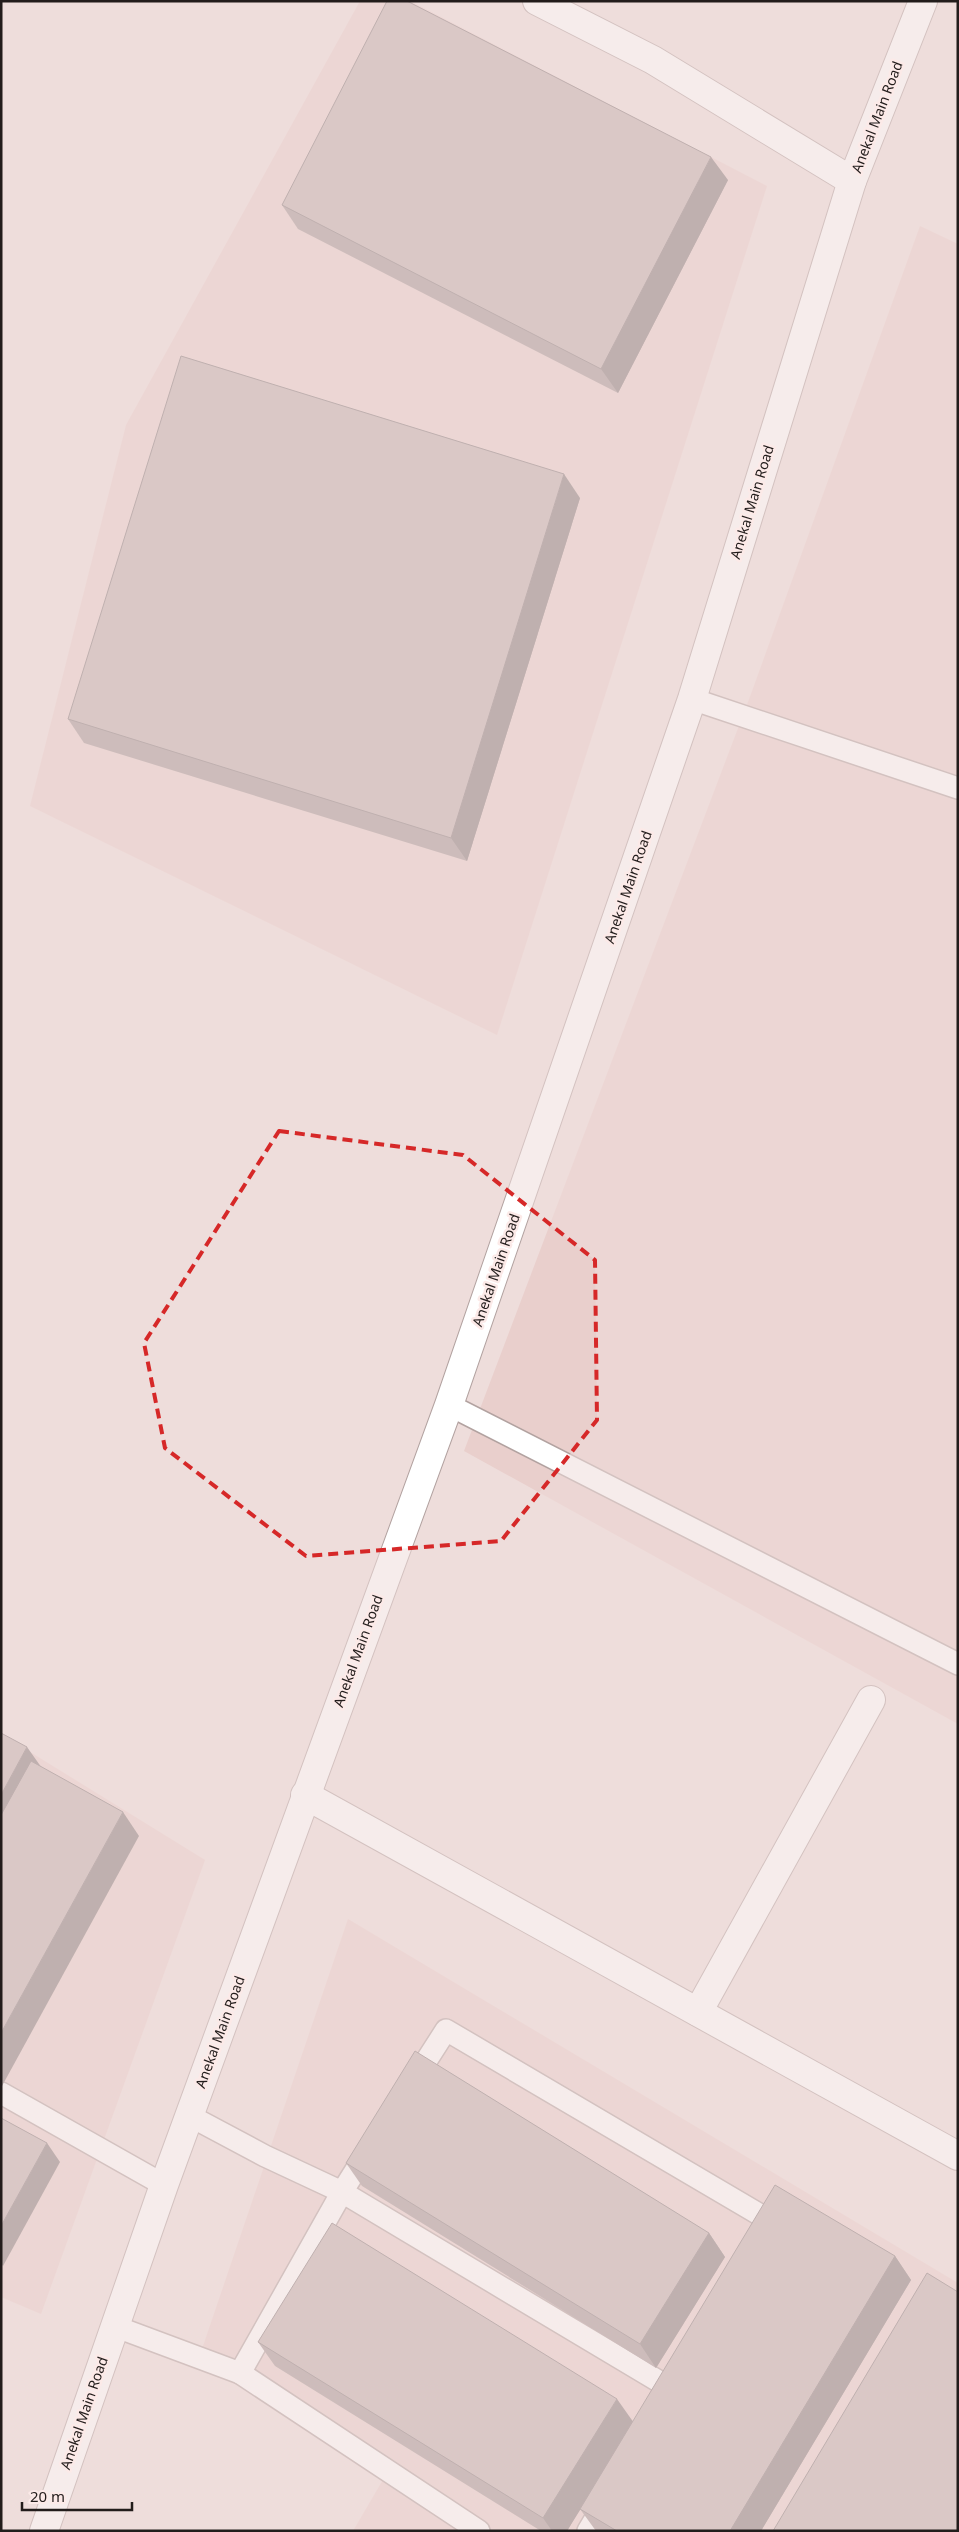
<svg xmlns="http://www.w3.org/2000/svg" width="959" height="2532" viewBox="0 0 959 2532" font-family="'Noto Sans',sans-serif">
	<rect width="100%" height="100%" fill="#eedddb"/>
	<!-- built -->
	<g fill="#e9cfcc">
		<polygon points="360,1 410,1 767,186 497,1035 30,806 126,425"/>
		<polygon points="920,226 958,244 958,1724 464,1451 751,694"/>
		<polygon points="1,1734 205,1860 41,2314 1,2297"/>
		<polygon points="348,1919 958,2283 958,2531 353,2531 384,2478 201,2352"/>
	</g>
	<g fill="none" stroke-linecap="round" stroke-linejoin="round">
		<defs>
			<g id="lane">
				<polyline points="692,699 958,788"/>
				<polyline points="449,1405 958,1664"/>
				<polyline points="412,2083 446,2030 774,2223 770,2230"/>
				<polyline points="1,2093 164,2185"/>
				<polyline points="190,2116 265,2156 342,2192 675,2391 671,2397"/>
				<polyline points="114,2326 240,2373 479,2531"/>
				<polyline points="240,2373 342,2192 369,2149"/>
				<polyline points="588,2531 606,2501"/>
			</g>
			<g id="street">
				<polyline points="305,1795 958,2156"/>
				<polyline points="698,2012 871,1700"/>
			</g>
			<g id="secondary">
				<polyline points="537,1 653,60 852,181"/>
				<polyline points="44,2531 164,2185 449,1405 692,699 852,181 923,1"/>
			</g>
		</defs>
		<!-- lane casing -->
		<use href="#lane" stroke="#b2a2a0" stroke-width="24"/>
		<!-- street casing -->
		<use href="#street" stroke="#b2a2a0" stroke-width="30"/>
		<!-- secondary casing -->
		<use href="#secondary" stroke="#b2a2a0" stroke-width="30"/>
		<!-- lane -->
		<use href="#lane" stroke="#fff" stroke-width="21"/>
		<!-- street -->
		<use href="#street" stroke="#fff" stroke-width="28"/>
		<!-- secondary -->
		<use href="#secondary" stroke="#fff" stroke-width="28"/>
	</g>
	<!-- wall -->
	<g fill="#a59696">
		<polygon points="728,180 618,393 298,229 282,205"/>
		<polygon points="580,498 467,861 84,743 68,719"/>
		<polygon points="346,2163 709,2233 725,2257 656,2368 362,2186"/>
		<polygon points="895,2256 911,2280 761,2531 596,2531 580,2509 583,2504 567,2531 541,2531 275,2366 258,2342 633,2421"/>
	</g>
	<!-- shaded-wall -->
	<g fill="#867a7a">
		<polygon points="711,157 728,180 618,393 601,369"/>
		<polygon points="564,474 580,498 467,861 451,838"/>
		<polygon points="27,1747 44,1771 1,1849 1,1795"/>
		<polygon points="123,1812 139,1836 2,2086 1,2085 1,2033"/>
		<polygon points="47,2143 60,2162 3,2266 1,2263 1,2226"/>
		<polygon points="709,2233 725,2257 656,2368 640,2344"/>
		<polygon points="895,2256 911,2280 761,2531 730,2531"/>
		<polygon points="617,2399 634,2423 567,2531 552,2531 543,2518"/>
	</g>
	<!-- building -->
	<g fill="#c0afae" stroke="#867a7a">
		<polygon points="387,1 407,1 711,157 601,369 282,205"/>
		<polygon points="181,356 564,474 451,838 68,719"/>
		<polygon points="1,1733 27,1747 1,1795"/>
		<polygon points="31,1761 123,1812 1,2033 1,1815"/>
		<polygon points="415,2051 709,2233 640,2344 346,2163"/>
		<polygon points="1,2118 47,2143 1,2226"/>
		<polygon points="775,2185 895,2256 730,2531 617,2531 580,2509"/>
		<polygon points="332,2223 617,2399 543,2518 258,2342"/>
		<polygon points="927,2273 958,2292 958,2531 773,2531"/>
	</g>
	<!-- marked area -->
	<path d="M0 0H959V2532H0ZM279,1131l184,24 132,105 2,160 -96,121 -195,15 -141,-108 -21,-105z" fill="#eedddb" fill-opacity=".55" fill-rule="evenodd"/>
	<path fill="none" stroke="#d62828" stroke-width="4" stroke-dasharray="10 6" stroke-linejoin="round" d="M279,1131l184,24 132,105 2,160 -96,121 -195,15 -141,-108 -21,-105z"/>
	<g text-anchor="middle" stroke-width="5" stroke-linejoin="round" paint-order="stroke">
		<!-- street labels -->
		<g font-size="14" fill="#221c1b" stroke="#fceae8">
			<text transform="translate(877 117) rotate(-69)" y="5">Anekal Main Road</text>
			<text transform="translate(752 502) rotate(-73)" y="5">Anekal Main Road</text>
			<text transform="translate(628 887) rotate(-71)" y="5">Anekal Main Road</text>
			<text transform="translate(496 1270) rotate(-71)" y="5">Anekal Main Road</text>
			<text transform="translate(358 1651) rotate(-70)" y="5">Anekal Main Road</text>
			<text transform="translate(220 2032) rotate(-70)" y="5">Anekal Main Road</text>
			<text transform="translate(84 2413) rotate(-71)" y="5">Anekal Main Road</text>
		</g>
	</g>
	<!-- border -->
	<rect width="959" height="2532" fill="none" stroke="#221c1b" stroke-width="5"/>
	<!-- scale -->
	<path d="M22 2502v8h110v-8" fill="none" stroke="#221c1b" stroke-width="2.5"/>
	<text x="30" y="2502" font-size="15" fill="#221c1b" stroke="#fceae8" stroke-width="4" paint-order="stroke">20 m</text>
</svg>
